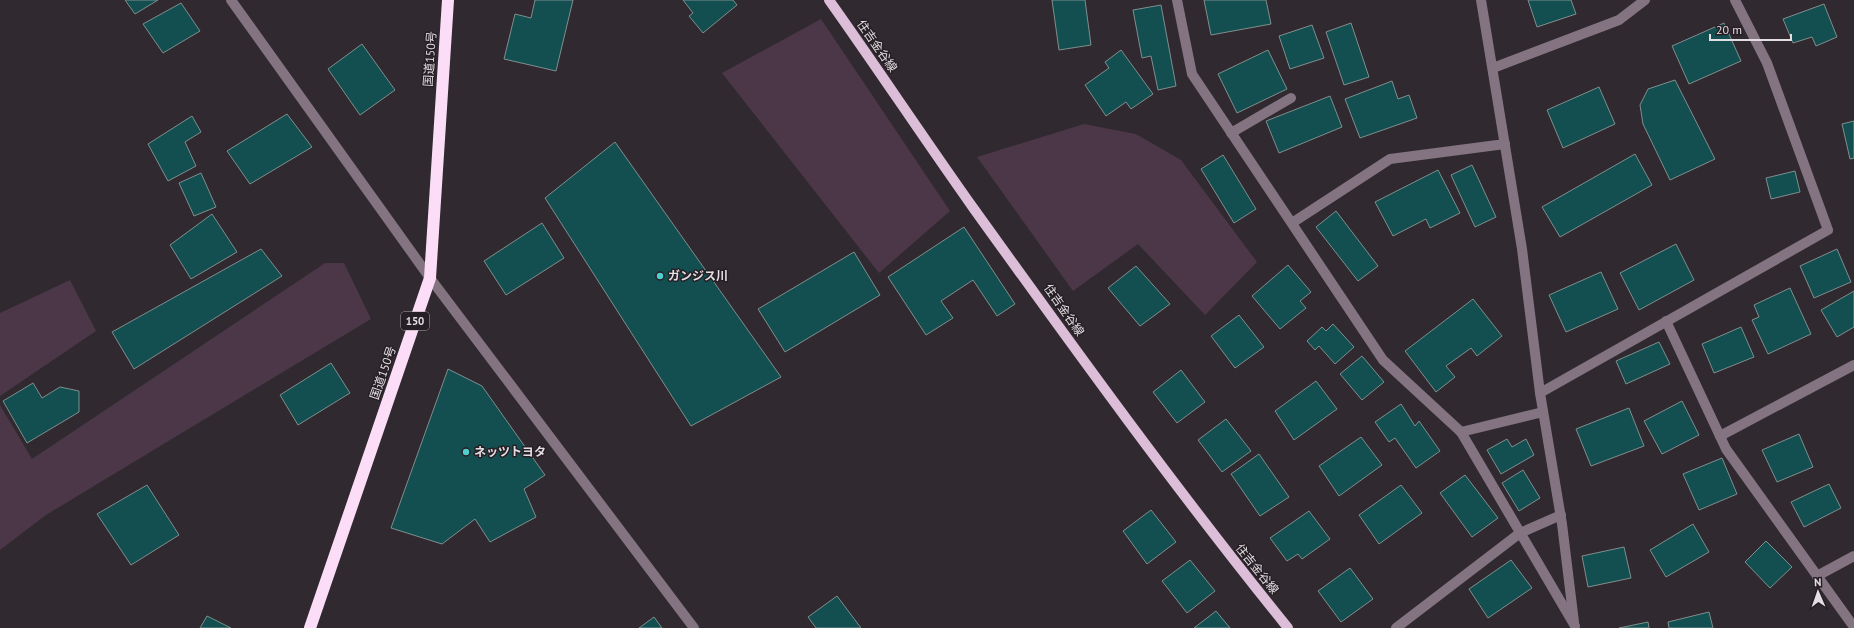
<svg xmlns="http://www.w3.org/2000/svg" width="1854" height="628" viewBox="0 0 1854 628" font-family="'PT Sans','Noto Sans JP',sans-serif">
	<rect width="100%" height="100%" fill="#30292f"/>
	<!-- green -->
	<g fill="#4b3748">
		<polygon points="821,19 950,211 879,273 722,73"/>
		<polygon points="1084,124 1136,134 1181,160 1257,262 1205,315 1138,244 1073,291 977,157"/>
		<polygon points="325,263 344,263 371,319 46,515 0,550 0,405 32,459"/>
		<polygon points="70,280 96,331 0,396 0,313"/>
	</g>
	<!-- building -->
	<g fill="#134f50" stroke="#808e8d">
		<polygon points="125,0 158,0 135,14"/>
		<polygon points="535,0 573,0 556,71 504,59 515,14 531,18"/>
		<polygon points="683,0 733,0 737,5 703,33 689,16 693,13"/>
		<polygon points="1052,0 1085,0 1091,45 1059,50"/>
		<polygon points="1204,0 1266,0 1271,24 1211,35"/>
		<polygon points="1528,0 1571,0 1576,14 1537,27"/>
		<polygon points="181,3 200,31 163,53 143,24"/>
		<polygon points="1824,4 1837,37 1816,46 1812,37 1793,43 1783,19"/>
		<polygon points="1161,5 1176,86 1158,90 1151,56 1142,58 1133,10"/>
		<polygon points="1351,23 1369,77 1344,85 1326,32"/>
		<polygon points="1724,23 1741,61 1689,84 1672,46"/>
		<polygon points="1312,25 1324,58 1290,69 1279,36"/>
		<polygon points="362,44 395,90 360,115 328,69"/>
		<polygon points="1121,50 1153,94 1131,109 1126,102 1106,116 1085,85 1109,68 1105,62"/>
		<polygon points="1268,50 1287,89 1237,113 1218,74"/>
		<polygon points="1675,80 1715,159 1670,180 1643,124 1640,105 1648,89"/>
		<polygon points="1392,81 1398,99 1409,95 1417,118 1360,138 1345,99"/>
		<polygon points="1599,87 1615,124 1563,148 1547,110"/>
		<polygon points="1330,96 1342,127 1279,153 1266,121"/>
		<polygon points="287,114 312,147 250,184 227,151"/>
		<polygon points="192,116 201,132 185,142 196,166 168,181 148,144"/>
		<polygon points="1854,121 1854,158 1850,159 1842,124"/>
		<polygon points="615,142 781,377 691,426 545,198"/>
		<polygon points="1635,154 1652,185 1560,237 1542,207"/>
		<polygon points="1223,155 1256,209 1234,223 1201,169"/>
		<polygon points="1472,165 1496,217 1475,227 1451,175"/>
		<polygon points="1438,170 1460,213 1430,228 1426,219 1393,236 1375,202"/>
		<polygon points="1795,171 1800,192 1771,199 1766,178"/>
		<polygon points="201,173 216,207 194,216 179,183"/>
		<polygon points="1336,211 1378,266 1358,281 1316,227"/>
		<polygon points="212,214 237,252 191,279 170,245"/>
		<polygon points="542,223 564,258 506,295 484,261"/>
		<polygon points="964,227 1015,304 997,316 973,280 941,301 953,318 926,335 888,277"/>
		<polygon points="1676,244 1694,280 1639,310 1620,273"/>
		<polygon points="261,249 282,276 134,369 112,332"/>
		<polygon points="1837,249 1851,282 1814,298 1800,266"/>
		<polygon points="854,252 880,295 785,352 758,309"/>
		<polygon points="1288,265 1311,292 1300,301 1306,308 1280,329 1252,296"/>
		<polygon points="1136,266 1170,304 1140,326 1108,288"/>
		<polygon points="1601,272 1618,309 1566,332 1549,295"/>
		<polygon points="1790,288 1811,334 1768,354 1752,320 1759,317 1754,305"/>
		<polygon points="1854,291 1854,327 1837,337 1821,310"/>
		<polygon points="1473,299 1502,336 1477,356 1471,348 1446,366 1455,377 1436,392 1405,351"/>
		<polygon points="1239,315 1264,347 1235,368 1211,336"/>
		<polygon points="1333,324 1354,347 1335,364 1319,346 1315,350 1307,341 1322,327 1326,331"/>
		<polygon points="1741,327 1754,357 1714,373 1702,344"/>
		<polygon points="1659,342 1670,364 1626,384 1616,361"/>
		<polygon points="1362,356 1384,382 1362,400 1340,374"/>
		<polygon points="331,363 350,393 298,425 280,395"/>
		<polygon points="448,369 482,386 545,475 524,489 536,517 490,542 475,519 442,544 391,528"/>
		<polygon points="1181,370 1205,402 1177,423 1153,392"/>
		<polygon points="1316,381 1337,409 1294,440 1275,411"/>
		<polygon points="33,383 42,398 60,387 79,391 79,412 27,443 3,401"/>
		<polygon points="1682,401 1699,435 1662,454 1644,421"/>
		<polygon points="1401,404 1415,426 1419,421 1440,451 1416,468 1395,438 1389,442 1375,422"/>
		<polygon points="1629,408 1644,446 1591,466 1576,429"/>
		<polygon points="1226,419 1251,451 1222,472 1198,440"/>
		<polygon points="1799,434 1813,467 1777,482 1762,450"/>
		<polygon points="1361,437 1382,465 1339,496 1319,466"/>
		<polygon points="1507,439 1512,447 1526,439 1534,455 1501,474 1487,450"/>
		<polygon points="1259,454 1289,497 1260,516 1231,474"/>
		<polygon points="1722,458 1737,494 1699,510 1683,474"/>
		<polygon points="1523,470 1540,498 1519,511 1502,483"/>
		<polygon points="1465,475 1498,518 1472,537 1440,493"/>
		<polygon points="1829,484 1841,508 1804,527 1791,502"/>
		<polygon points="147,485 179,535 131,565 97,514"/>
		<polygon points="1401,485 1422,513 1379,544 1359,515"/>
		<polygon points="1151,510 1176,542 1147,564 1123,531"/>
		<polygon points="1309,511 1330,539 1302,559 1298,554 1287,561 1270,538"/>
		<polygon points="1693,524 1709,552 1666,577 1650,550"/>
		<polygon points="1766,541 1792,567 1770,588 1745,562"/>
		<polygon points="1624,547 1631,578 1588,587 1582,556"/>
		<polygon points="1190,560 1215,591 1187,613 1162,581"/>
		<polygon points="1511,560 1532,588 1488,618 1469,589"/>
		<polygon points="1350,568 1373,599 1341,622 1318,591"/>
		<polygon points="837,596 861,628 816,628 808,617"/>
		<polygon points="1216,611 1230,628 1194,628"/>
		<polygon points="1709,612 1713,628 1669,628 1668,622"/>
		<polygon points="207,616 231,628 200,628"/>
		<polygon points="654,617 662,628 639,628"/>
		<polygon points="1648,622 1649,628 1619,628"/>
	</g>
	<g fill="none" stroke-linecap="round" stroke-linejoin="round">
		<!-- minor -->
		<g stroke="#847481" stroke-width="10">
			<polyline points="231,0 430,278 694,628"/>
			<polyline points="1177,0 1192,74 1383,360 1461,432 1575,626"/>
			<polyline points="1481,0 1522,249 1540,393 1562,524 1574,622"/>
			<polyline points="1493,68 1619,20 1645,0"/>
			<polyline points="1231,133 1291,98"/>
			<polyline points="1292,223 1390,159 1505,144"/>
			<polyline points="1666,321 1726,449 1854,627"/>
			<polyline points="1540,393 1828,230 1767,63 1735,0"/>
			<polyline points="1461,432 1543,412"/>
			<polyline points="1720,436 1854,365"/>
			<polyline points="1817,576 1854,556"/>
			<polyline points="1396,628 1520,533 1561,515"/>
		</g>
		<!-- major -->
		<path stroke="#ddbed8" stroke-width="10" d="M829,0c49,69 96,140 145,209 102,142 204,283 314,419"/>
		<!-- highway -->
		<polyline stroke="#fcddf7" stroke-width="12" points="310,628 430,278 448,0"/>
	</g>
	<!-- markers -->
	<g fill="#52cdcd" stroke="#261f25" stroke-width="1.5">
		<circle cx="660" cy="276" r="4"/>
		<circle cx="466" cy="452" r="4"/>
	</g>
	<g text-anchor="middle" stroke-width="3" stroke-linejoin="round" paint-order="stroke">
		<!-- shield labels -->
		<rect fill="#261f25" stroke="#aaa5a9" stroke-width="1" x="401" y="312" width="28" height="18" rx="3"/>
		<g font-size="11" font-weight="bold" fill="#e3dee2">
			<text x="415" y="325">150</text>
		</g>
		<!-- street labels -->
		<g font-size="12" fill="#e3dee2" stroke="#261f25">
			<text transform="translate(877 46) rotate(55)" y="4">住吉金谷線</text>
			<text transform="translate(430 59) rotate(-86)" y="4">国道150号</text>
			<text transform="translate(1064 310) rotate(55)" y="4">住吉金谷線</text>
			<text transform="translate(383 373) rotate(-71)" y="4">国道150号</text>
			<text transform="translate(1257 569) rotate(51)" y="4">住吉金谷線</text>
		</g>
		<!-- poi labels -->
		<g font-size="12" font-weight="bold" fill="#e3dee2" stroke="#261f25" text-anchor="start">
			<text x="668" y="280">ガンジス川</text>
			<text x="474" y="456">ネッツトヨタ</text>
		</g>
	</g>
	<!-- north arrow -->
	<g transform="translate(1818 592) rotate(358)" stroke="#261f25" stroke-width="3" paint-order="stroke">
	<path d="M0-3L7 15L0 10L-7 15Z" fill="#e3dee2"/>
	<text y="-6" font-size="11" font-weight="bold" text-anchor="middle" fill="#e3dee2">N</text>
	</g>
	<!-- scale -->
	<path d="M1710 34v6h81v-6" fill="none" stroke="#e3dee2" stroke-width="2"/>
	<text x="1716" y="34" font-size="12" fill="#e3dee2" stroke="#261f25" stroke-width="3" paint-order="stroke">20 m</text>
</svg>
